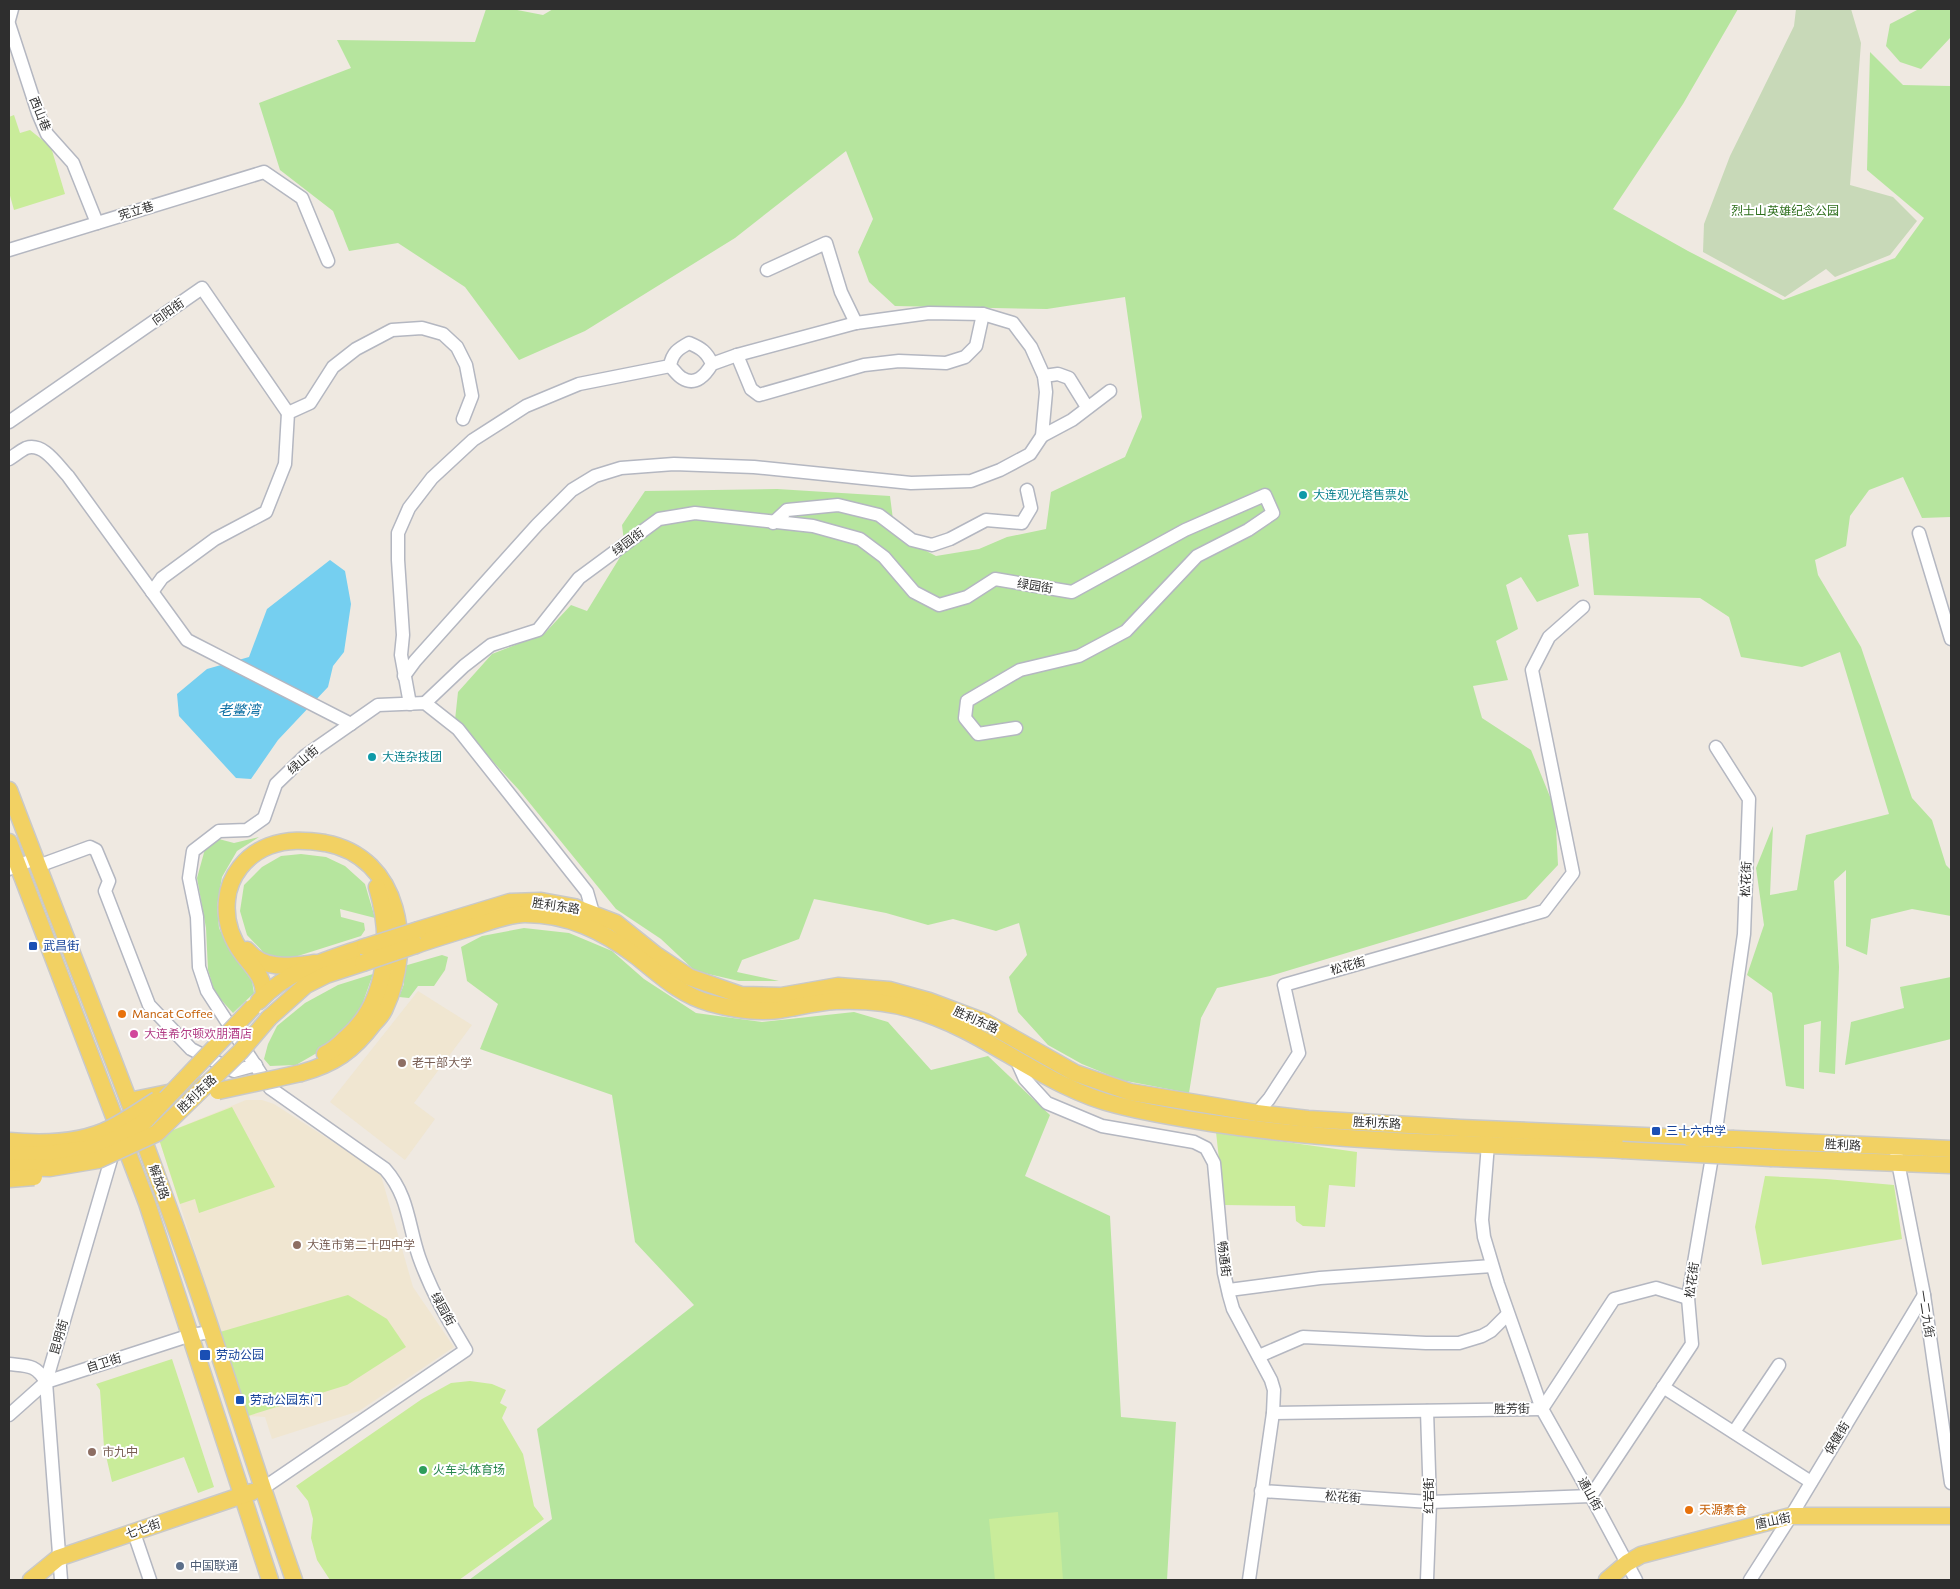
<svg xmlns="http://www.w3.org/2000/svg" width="1960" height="1589" viewBox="0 0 1960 1589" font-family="Commissioner,'Noto Sans SC',sans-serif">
	<rect width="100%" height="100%" fill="#efe9e1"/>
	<!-- education -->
	<g fill="#f0e6d1">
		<polygon points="418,991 472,1025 414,1103 435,1119 405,1160 330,1102"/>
		<polygon points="246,1100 262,1100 274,1104 380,1172 413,1287 454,1347 359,1411 272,1439 265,1417 248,1416 158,1136"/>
	</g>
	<!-- green -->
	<g fill="#b6e59e">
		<polygon points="486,9 512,9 543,15 553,9 1738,9 1683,104 1613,209 1688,251 1783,300 1895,258 1924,218 1867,170 1870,52 1903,85 1950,86 1951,84 1951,517 1922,518 1903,477 1869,490 1850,516 1846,546 1815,560 1818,575 1861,647 1912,798 1932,820 1946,865 1951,870 1951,916 1912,909 1871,919 1867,955 1846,946 1846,870 1834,881 1839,967 1835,1074 1819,1072 1821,1021 1804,1025 1804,1089 1786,1086 1772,993 1747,975 1764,925 1756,868 1773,826 1770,895 1797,890 1806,835 1889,814 1840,652 1802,667 1741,657 1729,617 1700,598 1594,595 1588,533 1568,535 1579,586 1537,602 1521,577 1506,585 1518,629 1496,641 1508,680 1473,686 1482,718 1531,750 1555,809 1558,865 1526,899 1270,976 1217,988 1201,1018 1189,1093 1121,1080 1082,1064 1048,1045 1018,1012 1009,977 1027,955 1019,923 996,931 953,919 928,925 886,913 814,899 799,939 742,960 737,972 779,981 739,981 695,971 661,939 616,909 519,790 455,720 458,692 492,654 544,634 571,605 587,611 625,549 622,525 645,491 777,489 890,496 895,535 936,556 979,549 1007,537 1046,529 1051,492 1125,457 1142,417 1125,297 1047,309 895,306 869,282 858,252 873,219 846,151 735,238 585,331 519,360 465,287 398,243 349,251 333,211 280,170 259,103 351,68 337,40 475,42"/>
		<polygon points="1919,9 1951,9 1951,37 1921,69 1900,62 1886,46 1890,24"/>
		<polygon points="259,837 237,851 222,877 217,906 219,928 230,951 252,981 254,993 233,1013 215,993 208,970 206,928 197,878 205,849 215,838 234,843"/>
		<polygon points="301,854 326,857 345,866 365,884 375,918 340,909 341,917 364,923 365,930 361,936 282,961 267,956 247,935 240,911 244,885 262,867 281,856"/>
		<polygon points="524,928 569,933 612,951 644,979 696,1013 762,1022 854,1012 888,1022 931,1070 988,1056 1050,1115 1025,1176 1110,1216 1121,1417 1176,1422 1167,1580 469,1580 552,1519 537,1429 694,1305 635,1242 612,1095 480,1049 498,1004 467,981 461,947 482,936"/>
		<polygon points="442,955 448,957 445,970 434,986 418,986 409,998 399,997 404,984 404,966"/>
		<polygon points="373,974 362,1005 348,1026 322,1050 296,1065 270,1066 264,1059 268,1044 277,1026 305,1003 338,985"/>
		<polygon points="1951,977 1951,1039 1845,1065 1851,1022 1904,1008 1900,987"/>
	</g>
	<!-- cemetery -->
	<polygon fill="#c8d9b8" points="1796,9 1851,9 1861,43 1850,185 1893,197 1917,221 1890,255 1835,277 1826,269 1785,297 1703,252 1704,224 1730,156 1794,26"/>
	<!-- pitch -->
	<g fill="#c9ec9a">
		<polygon points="14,115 20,133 30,130 51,147 65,194 14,210 9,192 9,117"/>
		<polygon points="232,1107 275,1187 199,1213 195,1199 180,1204 158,1136"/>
		<polygon points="1216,1132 1357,1152 1355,1187 1329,1185 1325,1227 1303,1226 1296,1221 1295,1206 1224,1205"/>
		<polygon points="1765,1176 1826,1179 1894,1185 1902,1239 1762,1265 1755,1227"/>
		<polygon points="348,1295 387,1319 406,1347 347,1385 248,1416 220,1332"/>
		<polygon points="172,1359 214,1487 198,1493 184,1457 112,1482 104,1447 100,1390 96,1384"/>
		<polygon points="470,1381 492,1384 506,1390 500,1403 507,1407 502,1418 523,1454 534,1506 544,1519 459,1580 330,1580 317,1560 311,1538 313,1519 308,1501 296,1486 422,1399 451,1383"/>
		<polygon points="1058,1512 1063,1580 995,1580 989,1519"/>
	</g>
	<!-- water -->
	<polygon fill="#75cff0" points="330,560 345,571 351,604 344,652 333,666 328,687 278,740 251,779 236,778 179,716 177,694 207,669 249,657 267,609"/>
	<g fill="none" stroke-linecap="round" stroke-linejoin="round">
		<defs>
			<g id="minor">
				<polyline points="9,20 12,9"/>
				<polyline points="9,24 38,113 47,134 73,163 97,223"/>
				<polyline points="9,250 264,172 302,198 328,261"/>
				<polyline points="767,270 826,243 841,292 856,323"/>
				<polyline points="737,355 751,389 759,395 864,365 899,361 946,363 965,357 976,346 983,314"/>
				<polyline points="1044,376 1058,374 1069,378 1087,407"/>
				<polyline points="9,422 202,288 288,413"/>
				<polyline points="1042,436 1072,420 1110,391"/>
				<path d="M9,459c5,-3 11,-8 17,-11 18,-6 32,18 42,28l119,164 164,84"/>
				<polyline points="773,523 787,510 838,505 879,515 912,540 932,545 950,539 986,520 1022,523 1031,508 1027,490"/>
				<polyline points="1919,533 1951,639"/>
				<polyline points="152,592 162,578 215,539 266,512 285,464 288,413 310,403 333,367 356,349 392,330 422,328 443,334 457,347 466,365 472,396 463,419"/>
				<path d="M404,676l11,-15 122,-136 35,-35 23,-14 26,-8 53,-4 80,3 157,16 60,-2 29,-11 30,-16 12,-18 4,-44 -2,-16 -13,-29 -18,-24 -30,-9 -54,-1 -73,10 -119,32 -25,9c-6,10 -16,23 -30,14 -4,-2 -8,-8 -12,-12 2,-13 8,-17 19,-23 12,5 18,9 23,21"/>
				<polyline points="425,703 464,666 491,645 538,630 579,578 659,519 695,513 813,526 860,539 884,557 914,592 939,605 967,597 995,579 1072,592 1185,530 1265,495 1273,513 1248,530 1197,556 1126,631 1079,656 1020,670 967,701 965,718 978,734 1016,728"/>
				<polyline points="410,704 401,655 403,635 398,560 398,533 409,508 432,478 473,440 526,406 579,384 670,366"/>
				<polyline points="38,866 90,847 96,850 109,881 105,891 149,1005 191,1049 234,1071 256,1065"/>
				<polyline points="9,869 35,859"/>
				<polyline points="1016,1059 1025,1079 1047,1103 1102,1126 1194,1142 1206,1148 1214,1163 1224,1273 1229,1295 1233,1309 1271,1380 1274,1390 1273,1413 1249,1580"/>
				<polyline points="1257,1113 1269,1099 1299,1053 1284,985 1544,911 1573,873 1532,670 1549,637 1583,607"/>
				<polyline points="1488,1144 1482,1220 1484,1237 1498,1284 1542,1409 1591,1496 1636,1580"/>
				<polyline points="1895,1147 1924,1295 1951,1483"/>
				<polyline points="1229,1290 1320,1278 1492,1266"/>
				<polyline points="1259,1356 1303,1337 1426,1343 1459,1343 1482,1336 1491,1331 1508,1314"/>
				<path d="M9,1364c18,2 27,0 37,18"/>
				<polyline points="1663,1387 1811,1482"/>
				<polyline points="1427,1411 1430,1502 1427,1580"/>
				<polyline points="1273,1413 1542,1409 1614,1299 1656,1288 1688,1298"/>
				<polyline points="9,1415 46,1382 191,1335 211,1332"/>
				<polyline points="1734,1432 1779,1365"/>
				<path d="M262,1489l204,-139c-18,-30 -35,-59 -47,-93 -11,-32 -10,-61 -34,-88l-115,-81 -63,-97 -8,-24 -2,-50 -8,-39 4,-27 26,-20 28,-1 17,-12 12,-34 29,-28 73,-51 47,-2 33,26 129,163 6,21"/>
				<polyline points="1261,1491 1430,1502 1591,1496 1692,1344 1688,1298 1713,1151 1744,934 1749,799 1716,747"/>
				<polyline points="134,1533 150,1580"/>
				<polyline points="61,1580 46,1382 114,1149"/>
				<polyline points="1750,1580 1791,1516 1924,1295"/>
			</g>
			<g id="major">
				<path d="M9,790c63,166 130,330 188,498 33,97 63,195 97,292"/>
				<polyline points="9,842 147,1203 270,1580"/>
				<polyline points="418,930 510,902 541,901 574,907 616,923 656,955 689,977 741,995 781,996 838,986 889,990 929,1001 985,1022 1075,1073 1130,1092 1257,1113 1308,1119 1460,1128 1690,1138"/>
				<path d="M416,945c20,-7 40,-13 60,-19 16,-5 33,-12 49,-12 43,0 78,17 111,42 23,18 44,39 74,47 22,6 47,10 69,7 19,-3 38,-8 57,-9 24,-1 52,1 75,8 74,20 132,78 206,96 31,8 62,13 94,18 136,21 273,21 411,27"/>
				<path d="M247,950c17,21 44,16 68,13"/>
				<path d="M264,995c0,-19 -12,-28 -22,-42 -11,-15 -17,-34 -15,-53 2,-24 19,-45 42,-54 19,-7 36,-6 56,-3 76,14 89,104 60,165 -2,6 -7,11 -11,15 -21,28 -40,41 -73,50"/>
				<path d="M259,1001c29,-31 68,-41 106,-54"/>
				<polyline points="269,1018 306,985 326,975 363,963"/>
				<path d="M325,1054c8,-3 15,-10 21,-16 43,-37 46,-101 31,-151"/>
				<polyline points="129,1101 212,1084"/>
				<polyline points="1734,1139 1951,1149"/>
				<polyline points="1772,1158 1951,1165"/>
				<polyline points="31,1580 58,1558 252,1492"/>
				<polyline points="1607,1580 1627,1563 1641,1555 1791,1516 1951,1516"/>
			</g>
		</defs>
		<!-- minor casing -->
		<use href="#minor" stroke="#b4b7c1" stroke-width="15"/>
		<!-- major casing -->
		<use href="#major" stroke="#c9c9c9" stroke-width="19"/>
		<!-- minor -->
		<use href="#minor" stroke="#fff" stroke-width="12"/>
		<!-- major -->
		<use href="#major" stroke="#f2d163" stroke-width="16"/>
		<defs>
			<g id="major-bridge">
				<polyline points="365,947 418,930"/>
				<polyline points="363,963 416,945"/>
				<polyline points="218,1091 301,1073"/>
				<polyline points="1690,1138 1734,1139"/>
				<path d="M9,1141c33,3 71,3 102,-13 16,-8 31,-19 46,-28"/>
				<polyline points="1622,1150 1772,1158"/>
				<polyline points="9,1155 48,1154 93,1148 112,1141 143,1123 253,1007"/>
				<polyline points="9,1167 50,1168 98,1160 157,1133 240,1052 269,1018"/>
				<polyline points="9,1179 34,1177"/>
			</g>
		</defs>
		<!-- major-bridge casing -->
		<use href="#major-bridge" stroke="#c9c9c9" stroke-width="19" stroke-linecap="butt"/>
		<!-- major-bridge -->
		<use href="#major-bridge" stroke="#f2d163" stroke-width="16"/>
	</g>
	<!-- markers -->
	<g fill="#0f9aa8" stroke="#fff" stroke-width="2">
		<circle cx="1303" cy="495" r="5"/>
		<circle cx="372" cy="757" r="5"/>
	</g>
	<g fill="#1a4fb4" stroke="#fff" stroke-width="2">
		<rect x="28" y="941" width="10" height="10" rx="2.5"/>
		<rect x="1651" y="1126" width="10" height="10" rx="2.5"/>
		<rect x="199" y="1349" width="12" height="12" rx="2.5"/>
		<rect x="235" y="1395" width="10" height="10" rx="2.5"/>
	</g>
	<g fill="#e8710a" stroke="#fff" stroke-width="2">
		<circle cx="122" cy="1014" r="5"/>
		<circle cx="1689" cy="1510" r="5"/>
	</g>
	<circle fill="#d1479c" stroke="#fff" stroke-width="2" cx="134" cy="1034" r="5"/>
	<g fill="#8d6e63" stroke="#fff" stroke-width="2">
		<circle cx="402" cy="1063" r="5"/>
		<circle cx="297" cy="1245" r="5"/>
		<circle cx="92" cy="1452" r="5"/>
	</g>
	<circle fill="#2e9e5b" stroke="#fff" stroke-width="2" cx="423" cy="1470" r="5"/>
	<circle fill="#5c6f8a" stroke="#fff" stroke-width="2" cx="180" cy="1566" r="5"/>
	<g text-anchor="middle" stroke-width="4" stroke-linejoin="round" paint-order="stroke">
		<!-- street labels -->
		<g font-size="12" fill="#2e2e2e" stroke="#fff">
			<text transform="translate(40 114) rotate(68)" y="4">西山巷</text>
			<text transform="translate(136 211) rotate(-17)" y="4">宪立巷</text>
			<text transform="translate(168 312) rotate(-35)" y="4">向阳街</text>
			<text transform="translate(628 542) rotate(-37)" y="4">绿园街</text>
			<text transform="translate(1035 586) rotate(9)" y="4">绿园街</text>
			<text transform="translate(303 760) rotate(-41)" y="4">绿山街</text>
			<text transform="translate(1746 879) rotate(-88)" y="4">松花街</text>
			<text transform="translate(556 906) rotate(8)" y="4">胜利东路</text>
			<text transform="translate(1348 966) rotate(-16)" y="4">松花街</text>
			<text transform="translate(976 1020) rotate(24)" y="4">胜利东路</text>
			<text transform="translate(197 1094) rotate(-44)" y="4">胜利东路</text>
			<text transform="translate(1377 1123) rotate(3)" y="4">胜利东路</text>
			<text transform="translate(1843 1145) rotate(3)" y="4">胜利路</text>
			<text transform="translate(159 1182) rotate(70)" y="4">解放路</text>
			<text transform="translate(1224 1259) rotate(83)" y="4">畅通街</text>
			<text transform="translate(1692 1280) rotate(-82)" y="4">松花街</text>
			<text transform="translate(443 1309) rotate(61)" y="4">绿园街</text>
			<text transform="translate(1926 1314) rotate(81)" y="4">一二九街</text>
			<text transform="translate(59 1337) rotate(-74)" y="4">昆明街</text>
			<text transform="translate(104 1363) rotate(-18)" y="4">自卫街</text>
			<text transform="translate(1512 1409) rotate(-1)" y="4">胜芳街</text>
			<text transform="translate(1837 1438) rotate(-59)" y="4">保健街</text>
			<text transform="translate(1590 1494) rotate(61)" y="4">通山街</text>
			<text transform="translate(1429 1496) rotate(-90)" y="4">红岩街</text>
			<text transform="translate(1343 1497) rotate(4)" y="4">松花街</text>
			<text transform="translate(1773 1521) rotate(-12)" y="4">唐山街</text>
			<text transform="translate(143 1529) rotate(-19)" y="4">七七街</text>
		</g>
		<!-- park labels -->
		<g font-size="12" fill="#2c6e1b" stroke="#fff">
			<text x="1785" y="215">烈士山英雄纪念公园</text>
		</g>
		<!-- culture labels -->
		<g font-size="12" fill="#0d838f" stroke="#fff" text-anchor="start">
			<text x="1313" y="499">大连观光塔售票处</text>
			<text x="382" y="761">大连杂技团</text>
		</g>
		<!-- transit labels -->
		<g font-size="12" fill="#164399" stroke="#fff" text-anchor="start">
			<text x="43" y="950">武昌街</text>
			<text x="1666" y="1135">三十六中学</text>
			<text x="216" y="1359">劳动公园</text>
			<text x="250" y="1404">劳动公园东门</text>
		</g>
		<!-- food labels -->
		<g font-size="12" fill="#c56008" stroke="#fff" text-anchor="start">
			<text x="132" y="1018">Mancat Coffee</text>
			<text x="1699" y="1514">天源素食</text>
		</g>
		<!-- hotel labels -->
		<g font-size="12" fill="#b23c85" stroke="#fff" text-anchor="start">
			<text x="144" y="1038">大连希尔顿欢朋酒店</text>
		</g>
		<!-- education labels -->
		<g font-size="12" fill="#785e54" stroke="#fff" text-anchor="start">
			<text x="412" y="1067">老干部大学</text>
			<text x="307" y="1249">大连市第二十四中学</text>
			<text x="102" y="1456">市九中</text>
		</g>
		<!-- leisure labels -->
		<g font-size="12" fill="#27864d" stroke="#fff" text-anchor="start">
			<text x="433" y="1474">火车头体育场</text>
		</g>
		<!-- service labels -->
		<g font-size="12" fill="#4e5e75" stroke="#fff" text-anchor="start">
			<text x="190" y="1570">中国联通</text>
		</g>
		<!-- water labels -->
		<g font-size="14" font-style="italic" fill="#0d6fa3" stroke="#fff">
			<text x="239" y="715">老鳖湾</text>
		</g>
	</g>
	<!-- border -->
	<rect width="1960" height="1589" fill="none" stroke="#2e2e2e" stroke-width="20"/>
</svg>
